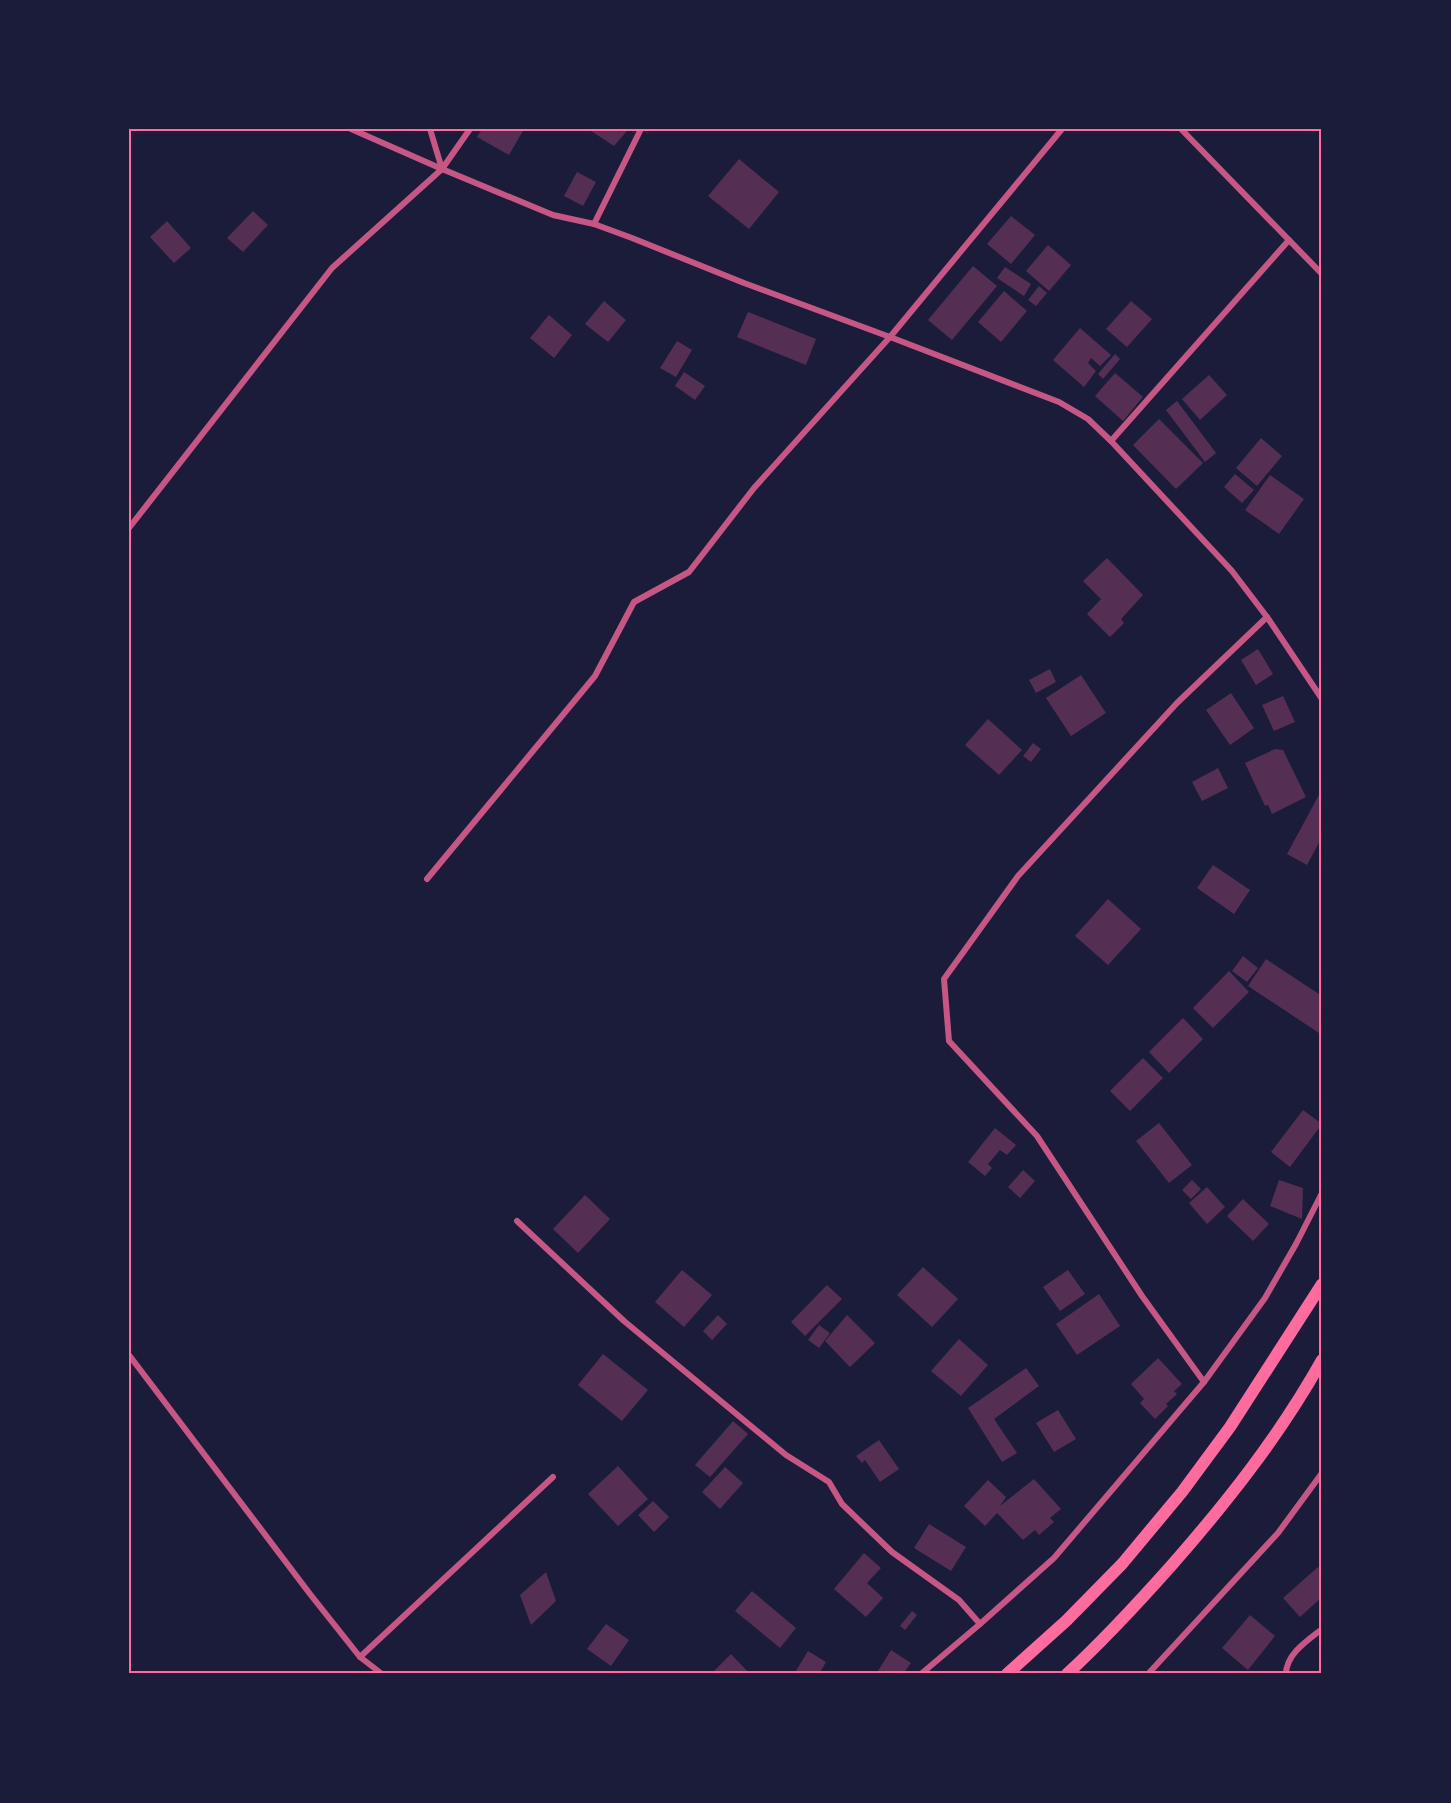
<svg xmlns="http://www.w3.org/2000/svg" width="1451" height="1803" viewBox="0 0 1451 1803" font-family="Montserrat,sans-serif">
	<rect width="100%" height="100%" fill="#1b1b3a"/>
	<!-- building -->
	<g fill="#542f53">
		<polygon points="482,129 524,129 509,155 477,137"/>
		<polygon points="588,129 626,129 627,131 614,146"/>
		<polygon points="739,159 779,192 749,229 708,196"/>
		<polygon points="577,172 596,182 583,206 564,196"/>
		<polygon points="253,211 268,225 243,252 227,238"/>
		<polygon points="1011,216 1035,235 1011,264 987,244"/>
		<polygon points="167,221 191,248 174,263 150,237"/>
		<polygon points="1048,245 1071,265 1049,291 1026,271"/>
		<polygon points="973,266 997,286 952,340 928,320"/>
		<polygon points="1005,267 1031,284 1024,296 997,278"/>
		<polygon points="1039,286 1047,293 1036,306 1028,300"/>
		<polygon points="1004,291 1027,311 1001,342 978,322"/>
		<polygon points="604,301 626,320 608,342 585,324"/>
		<polygon points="1131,301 1152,319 1127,347 1106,329"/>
		<polygon points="748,312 816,339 806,365 737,337"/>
		<polygon points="549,315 572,335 554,358 530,338"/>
		<polygon points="1080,328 1111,355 1100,366 1091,358 1088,363 1096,371 1084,387 1053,360"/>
		<polygon points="677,341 692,350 676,377 660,368"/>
		<polygon points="1115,354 1120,359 1103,379 1098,374"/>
		<polygon points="684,372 705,386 695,400 675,386"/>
		<polygon points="1115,373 1143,397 1123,421 1095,396"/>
		<polygon points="1209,375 1227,395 1200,420 1182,399"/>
		<polygon points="1177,401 1216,453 1205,462 1166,410"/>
		<polygon points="1159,419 1203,463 1176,489 1133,445"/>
		<polygon points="1261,438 1282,456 1257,486 1236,468"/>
		<polygon points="1235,474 1254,490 1242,503 1224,487"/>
		<polygon points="1270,475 1304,499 1279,534 1245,510"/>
		<polygon points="1107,558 1143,595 1121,619 1124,623 1110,637 1087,614 1101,599 1083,581"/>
		<polygon points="1258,649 1273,674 1256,685 1241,660"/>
		<polygon points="1050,669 1056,682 1036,693 1029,680"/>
		<polygon points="1081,675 1106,713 1071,736 1046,698"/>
		<polygon points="1231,693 1254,728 1230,745 1206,710"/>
		<polygon points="1283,696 1295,722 1274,731 1262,705"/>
		<polygon points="988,719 1022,750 999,775 965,745"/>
		<polygon points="1033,743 1041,749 1031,762 1023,756"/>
		<polygon points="1275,749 1283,750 1306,797 1272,814 1268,805 1265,806 1245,763"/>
		<polygon points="1218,768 1228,788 1202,801 1192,782"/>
		<polygon points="1320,793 1322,794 1322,837 1307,865 1287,854"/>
		<polygon points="1213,865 1250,890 1234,914 1197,888"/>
		<polygon points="1108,899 1141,929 1108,965 1075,936"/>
		<polygon points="1243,956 1258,968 1247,982 1232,971"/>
		<polygon points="1266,959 1322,996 1322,1035 1248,986"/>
		<polygon points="1229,971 1249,992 1213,1028 1193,1008"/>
		<polygon points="1183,1018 1203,1039 1169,1073 1149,1052"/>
		<polygon points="1143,1058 1163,1078 1130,1111 1110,1091"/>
		<polygon points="1303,1110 1322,1124 1290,1167 1271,1152"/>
		<polygon points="1159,1123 1192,1165 1169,1183 1136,1141"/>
		<polygon points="995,1128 1016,1145 1007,1155 1000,1150 988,1164 992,1168 985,1176 968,1162"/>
		<polygon points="1023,1170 1035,1181 1020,1198 1008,1187"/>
		<polygon points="1192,1180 1201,1189 1191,1199 1182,1190"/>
		<polygon points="1279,1180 1303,1188 1302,1219 1270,1206"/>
		<polygon points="1207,1187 1225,1207 1207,1224 1189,1203"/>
		<polygon points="585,1195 610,1219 578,1253 553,1229"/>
		<polygon points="1243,1199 1269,1224 1253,1241 1227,1216"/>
		<polygon points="923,1267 958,1299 932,1327 897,1295"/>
		<polygon points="682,1270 712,1295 684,1327 655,1302"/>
		<polygon points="1068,1270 1085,1294 1060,1311 1043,1287"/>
		<polygon points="827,1285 842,1299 805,1336 791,1322"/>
		<polygon points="1099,1294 1120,1326 1077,1355 1056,1324"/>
		<polygon points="718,1315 727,1324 712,1340 703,1331"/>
		<polygon points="847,1315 875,1343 850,1367 825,1341"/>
		<polygon points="819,1325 830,1333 819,1348 808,1340"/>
		<polygon points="959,1339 988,1365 961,1396 931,1371"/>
		<polygon points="603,1354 648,1390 622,1421 578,1385"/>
		<polygon points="1158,1358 1182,1384 1174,1391 1177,1394 1166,1404 1168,1406 1155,1419 1140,1403 1144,1399 1131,1384"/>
		<polygon points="1026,1368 1039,1386 994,1419 1017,1453 1002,1462 968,1408"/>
		<polygon points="1058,1410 1076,1439 1054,1452 1036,1423"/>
		<polygon points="733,1421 748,1434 710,1477 695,1465"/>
		<polygon points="879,1440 899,1469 880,1482 865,1460 862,1463 856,1456"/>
		<polygon points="618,1466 648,1499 618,1526 588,1494"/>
		<polygon points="725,1467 743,1483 720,1509 702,1492"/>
		<polygon points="1034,1479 1061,1509 1050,1518 1054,1522 1039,1535 1035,1530 1023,1540 997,1513 985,1526 964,1506 988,1480 1006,1497 1000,1506"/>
		<polygon points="653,1501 669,1517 654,1532 638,1515"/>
		<polygon points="929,1524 966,1547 951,1571 914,1548"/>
		<polygon points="864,1553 881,1568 867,1583 883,1598 866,1617 834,1589"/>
		<polygon points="1318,1567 1322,1571 1322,1597 1300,1617 1283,1598"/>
		<polygon points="546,1572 556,1601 531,1625 520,1595"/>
		<polygon points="752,1591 796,1628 780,1648 735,1611"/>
		<polygon points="912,1611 917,1615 905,1630 900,1626"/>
		<polygon points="1250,1615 1275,1636 1248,1670 1222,1648"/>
		<polygon points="606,1624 629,1640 611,1666 587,1649"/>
		<polygon points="891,1650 911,1663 903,1674 876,1674"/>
		<polygon points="808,1651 826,1662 819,1674 794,1674"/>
		<polygon points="731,1654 750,1674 711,1674"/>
	</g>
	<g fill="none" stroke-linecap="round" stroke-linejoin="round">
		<!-- minor -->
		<g stroke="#c65784" stroke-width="6">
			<polyline points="351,129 442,169 553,215 594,224 632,238 744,283 890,337 1059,402 1088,419 1111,441 1232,571 1267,617 1322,699"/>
			<polyline points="430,129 442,169"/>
			<polyline points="1181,129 1322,274"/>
			<polyline points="594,224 641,129"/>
			<polyline points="1111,441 1289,240"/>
			<polyline points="129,528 332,268 442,169 470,129"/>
			<polyline points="427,879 595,676 634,602 689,572 754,488 890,337 1062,129"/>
			<polyline points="517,1221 624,1321 786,1455 829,1482 842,1504 892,1552 959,1600 980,1624"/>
			<polyline points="129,1355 310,1594 360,1657 382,1674"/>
			<polyline points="1204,1382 1142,1296 1037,1136 949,1041 944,979 1018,876 1177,703 1267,617"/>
			<polyline points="360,1657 553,1477"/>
			<polyline points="921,1674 980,1624 1054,1558 1204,1382 1265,1298 1296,1244 1322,1193"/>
			<polyline points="1148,1674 1278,1533 1322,1473"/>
			<path d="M1286,1674c0,-20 22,-34 36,-45"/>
		</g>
		<!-- secondary -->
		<g stroke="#ff6b9d" stroke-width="12">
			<polyline points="1007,1674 1066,1621 1122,1564 1182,1492 1230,1427 1322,1284"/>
			<path d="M1067,1674c37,-34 71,-71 104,-108 57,-65 109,-131 151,-206"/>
		</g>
	</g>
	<!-- border -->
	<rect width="1451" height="1803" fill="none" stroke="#1b1b3a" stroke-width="261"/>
	<rect x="130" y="130" width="1190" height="1542" fill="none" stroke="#ff6b9d" stroke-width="2"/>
</svg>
